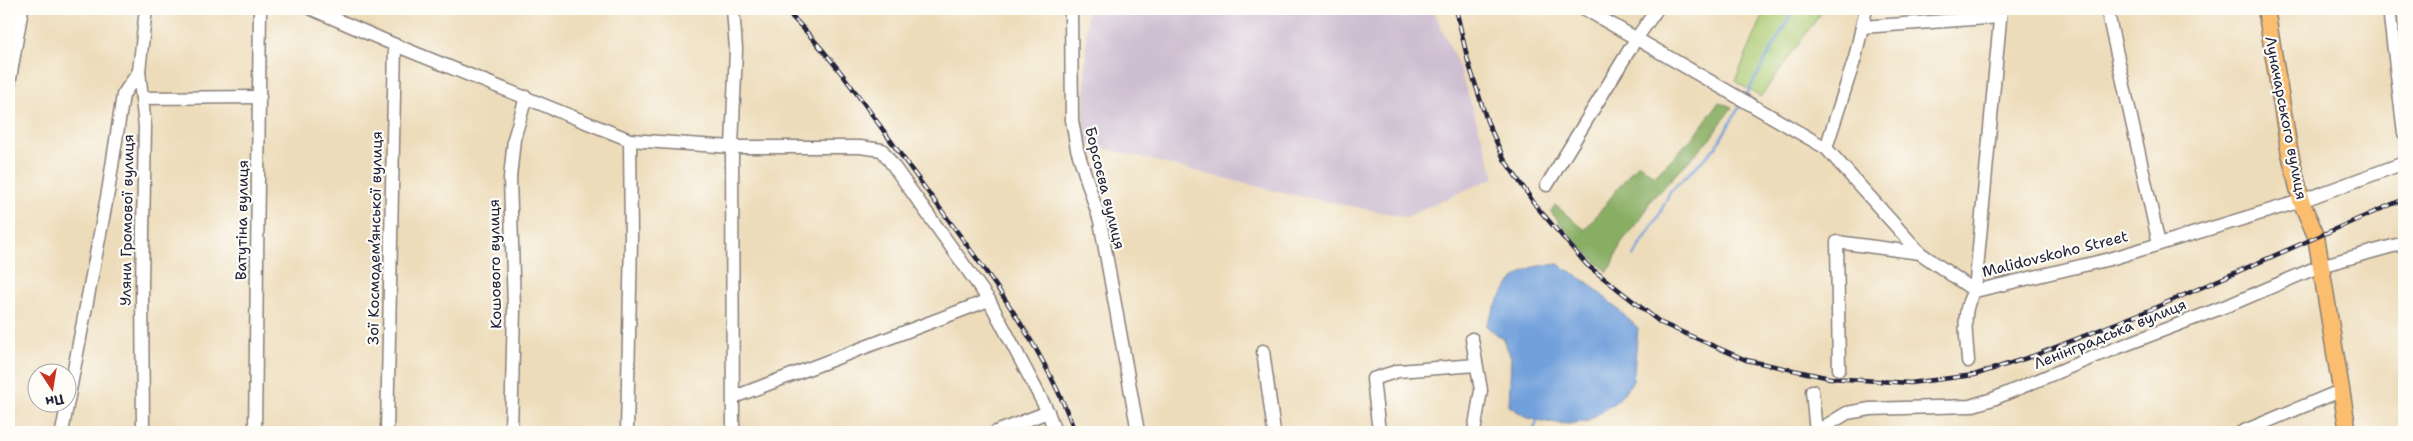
<svg xmlns="http://www.w3.org/2000/svg" width="2413" height="441" viewBox="0 0 2413 441" font-family="'Shantell Sans',sans-serif">
	<rect width="100%" height="100%" fill="#fdfcf7"/>
	<filter id="ink" filterUnits="userSpaceOnUse"><feTurbulence type="fractalNoise" baseFrequency=".02" numOctaves="2"/><feDisplacementMap in="SourceGraphic" scale="10" xChannelSelector="R" yChannelSelector="G"/><feConvolveMatrix kernelMatrix="1 2 1 2 8 2 1 2 1" color-interpolation-filters="sRGB"/></filter>
	<filter id="wash" filterUnits="userSpaceOnUse"><feTurbulence type="fractalNoise" baseFrequency=".0096" numOctaves="4" result="noise"/><feDisplacementMap in="SourceGraphic" scale="20" xChannelSelector="R" yChannelSelector="G"/><feGaussianBlur stdDeviation="1.12" result="paint"/><feColorMatrix in="noise" values="0 0 0 0 0 0 0 0 0 0 0 0 0 0 0 0 0 1.4 0 .05"/><feComposite in="paint" operator="in"/></filter>
	<g filter="url(#wash)">
		<rect width="100%" height="100%" fill="#eddcb9"/>
		<!-- industrial -->
		<polygon fill="#cebed1" points="1087,9 1433,9 1458,65 1495,177 1406,217 1283,193 1083,143"/>
		<!-- green -->
		<polygon fill="#abca72" stroke="#667656" points="1766,9 1824,9 1760,97 1735,81"/>
		<!-- forest -->
		<polygon fill="#88ae64" stroke="#556850" points="1719,102 1732,107 1709,140 1650,201 1642,217 1621,243 1612,266 1607,272 1576,242 1551,212 1555,205 1585,230 1638,163 1654,176 1695,135"/>
		<!-- water -->
		<path fill="#72a0db" stroke="#4a618b" d="M1558,264l32,20 48,44 -5,53 -15,19 -30,21 -20,3 -21,-2 -19,-4 -19,-12 2,-49 -8,-18 -17,-13c10,-22 21,-48 45,-58 8,-3 19,-3 27,-4z"/>
		<g fill="none" stroke-linecap="round" stroke-linejoin="round">
			<!-- stream -->
			<g stroke="#72a0db" stroke-width="2.5">
				<polyline points="1745,97 1794,9"/>
				<polyline points="1634,256 1659,215 1670,192 1716,147 1741,104"/>
				<polyline points="1533,432 1538,418"/>
			</g>
		</g>
	</g>
	<g filter="url(#ink)">
		<g fill="none" stroke-linecap="round" stroke-linejoin="round">
			<defs>
				<g id="minor">
					<polyline points="312,9 395,45 630,140 732,147 860,147 882,150 989,300 1048,412 1055,432"/>
					<polyline points="1071,9 1072,120 1077,149 1100,221 1138,432"/>
					<polyline points="1585,9 1826,148 1920,253 1975,291 2110,259 2301,201 2404,163"/>
					<polyline points="2107,9 2159,244"/>
					<polyline points="2389,9 2404,133"/>
					<polyline points="1862,27 2000,17"/>
					<polyline points="9,84 22,9"/>
					<polyline points="142,98 260,97"/>
					<polyline points="1826,148 1855,58 1866,9"/>
					<polyline points="1547,185 1636,39 1657,9"/>
					<polyline points="1472,339 1481,390 1474,432"/>
					<polyline points="1263,351 1274,432"/>
					<path d="M1968,361c-1,-21 -8,-53 7,-70l26,-282"/>
					<polyline points="1839,369 1837,242 1920,253"/>
					<polyline points="1812,391 1816,432"/>
					<polyline points="734,397 989,300"/>
					<polyline points="1824,427 1847,413 1870,409 1970,406 1993,399 2091,358 2234,303 2320,266 2404,243"/>
					<polyline points="62,432 108,192 123,95 139,71"/>
					<polyline points="143,432 142,283 145,127 139,71 146,9"/>
					<polyline points="255,432 260,9"/>
					<polyline points="387,432 395,45"/>
					<polyline points="511,432 514,309 510,178 514,139 526,97"/>
					<polyline points="627,432 631,239 630,140"/>
					<polyline points="733,432 732,147 736,49 733,9"/>
					<polyline points="996,432 1048,412"/>
					<polyline points="1379,432 1373,379 1398,371 1476,365"/>
					<polyline points="2242,432 2340,391"/>
				</g>
				<polyline id="major" points="2266,9 2289,149 2301,201 2316,236 2348,432"/>
			</defs>
			<!-- minor casing -->
			<use href="#minor" stroke="#887f7a" stroke-width="15"/>
			<!-- major casing -->
			<use href="#major" stroke="#887f7a" stroke-width="19"/>
			<!-- minor -->
			<use href="#minor" stroke="#fff" stroke-width="12"/>
			<!-- major -->
			<use href="#major" stroke="#fbbd6e" stroke-width="16"/>
			<defs>
				<g id="rail">
					<path d="M784,9c49,46 86,104 125,157 61,85 130,167 166,266"/>
					<polyline points="1456,9 1468,61 1487,121 1504,159 1536,206 1587,265 1661,323 1746,360 1830,378 1910,383 1974,375 2033,356 2152,309 2404,199"/>
				</g>
			</defs>
			<!-- rail casing -->
			<use href="#rail" stroke="#22223b" stroke-width="4.5"/>
			<!-- rail -->
			<use href="#rail" stroke="#fdfcf7" stroke-width="2.5" stroke-dasharray="8" stroke-linecap="butt"/>
		</g>
	</g>
	<g text-anchor="middle" stroke-width="4.5" stroke-linejoin="round" paint-order="stroke">
		<!-- street labels -->
		<g font-size="15" fill="#22223b" stroke="#fdfcf7">
			<text transform="translate(2286 118) rotate(79)" y="5">Луначарського вулиця</text>
			<text transform="translate(1105 188) rotate(76)" y="5">Борсоєва вулиця</text>
			<text transform="translate(127 220) rotate(-89)" y="5">Уляни Громової вулиця</text>
			<text transform="translate(242 220) rotate(-89)" y="5">Ватутіна вулиця</text>
			<text transform="translate(375 238) rotate(-89)" y="5">Зої Космодем’янської вулиця</text>
			<text transform="translate(2055 254) rotate(-14)" y="5">Malidovskoho Street</text>
			<text transform="translate(495 264) rotate(-91)" y="5">Кошового вулиця</text>
			<text transform="translate(2110 334) rotate(-22)" y="5">Ленінградська вулиця</text>
		</g>
	</g>
	<!-- margin -->
	<rect width="2413" height="441" fill="none" stroke="#fdfcf7" stroke-width="30"/>
	<!-- north arrow -->
	<g transform="translate(52 388) rotate(168)"><circle r="24" fill="#fdfcf7" stroke="#a5a5ac"/>
	<path d="M0-4L9 19L0 12L-9 19Z" fill="#c8321e"/>
	<text y="-8" font-size="14" font-weight="bold" text-anchor="middle" fill="#22223b">Пн</text>
	</g>
</svg>
